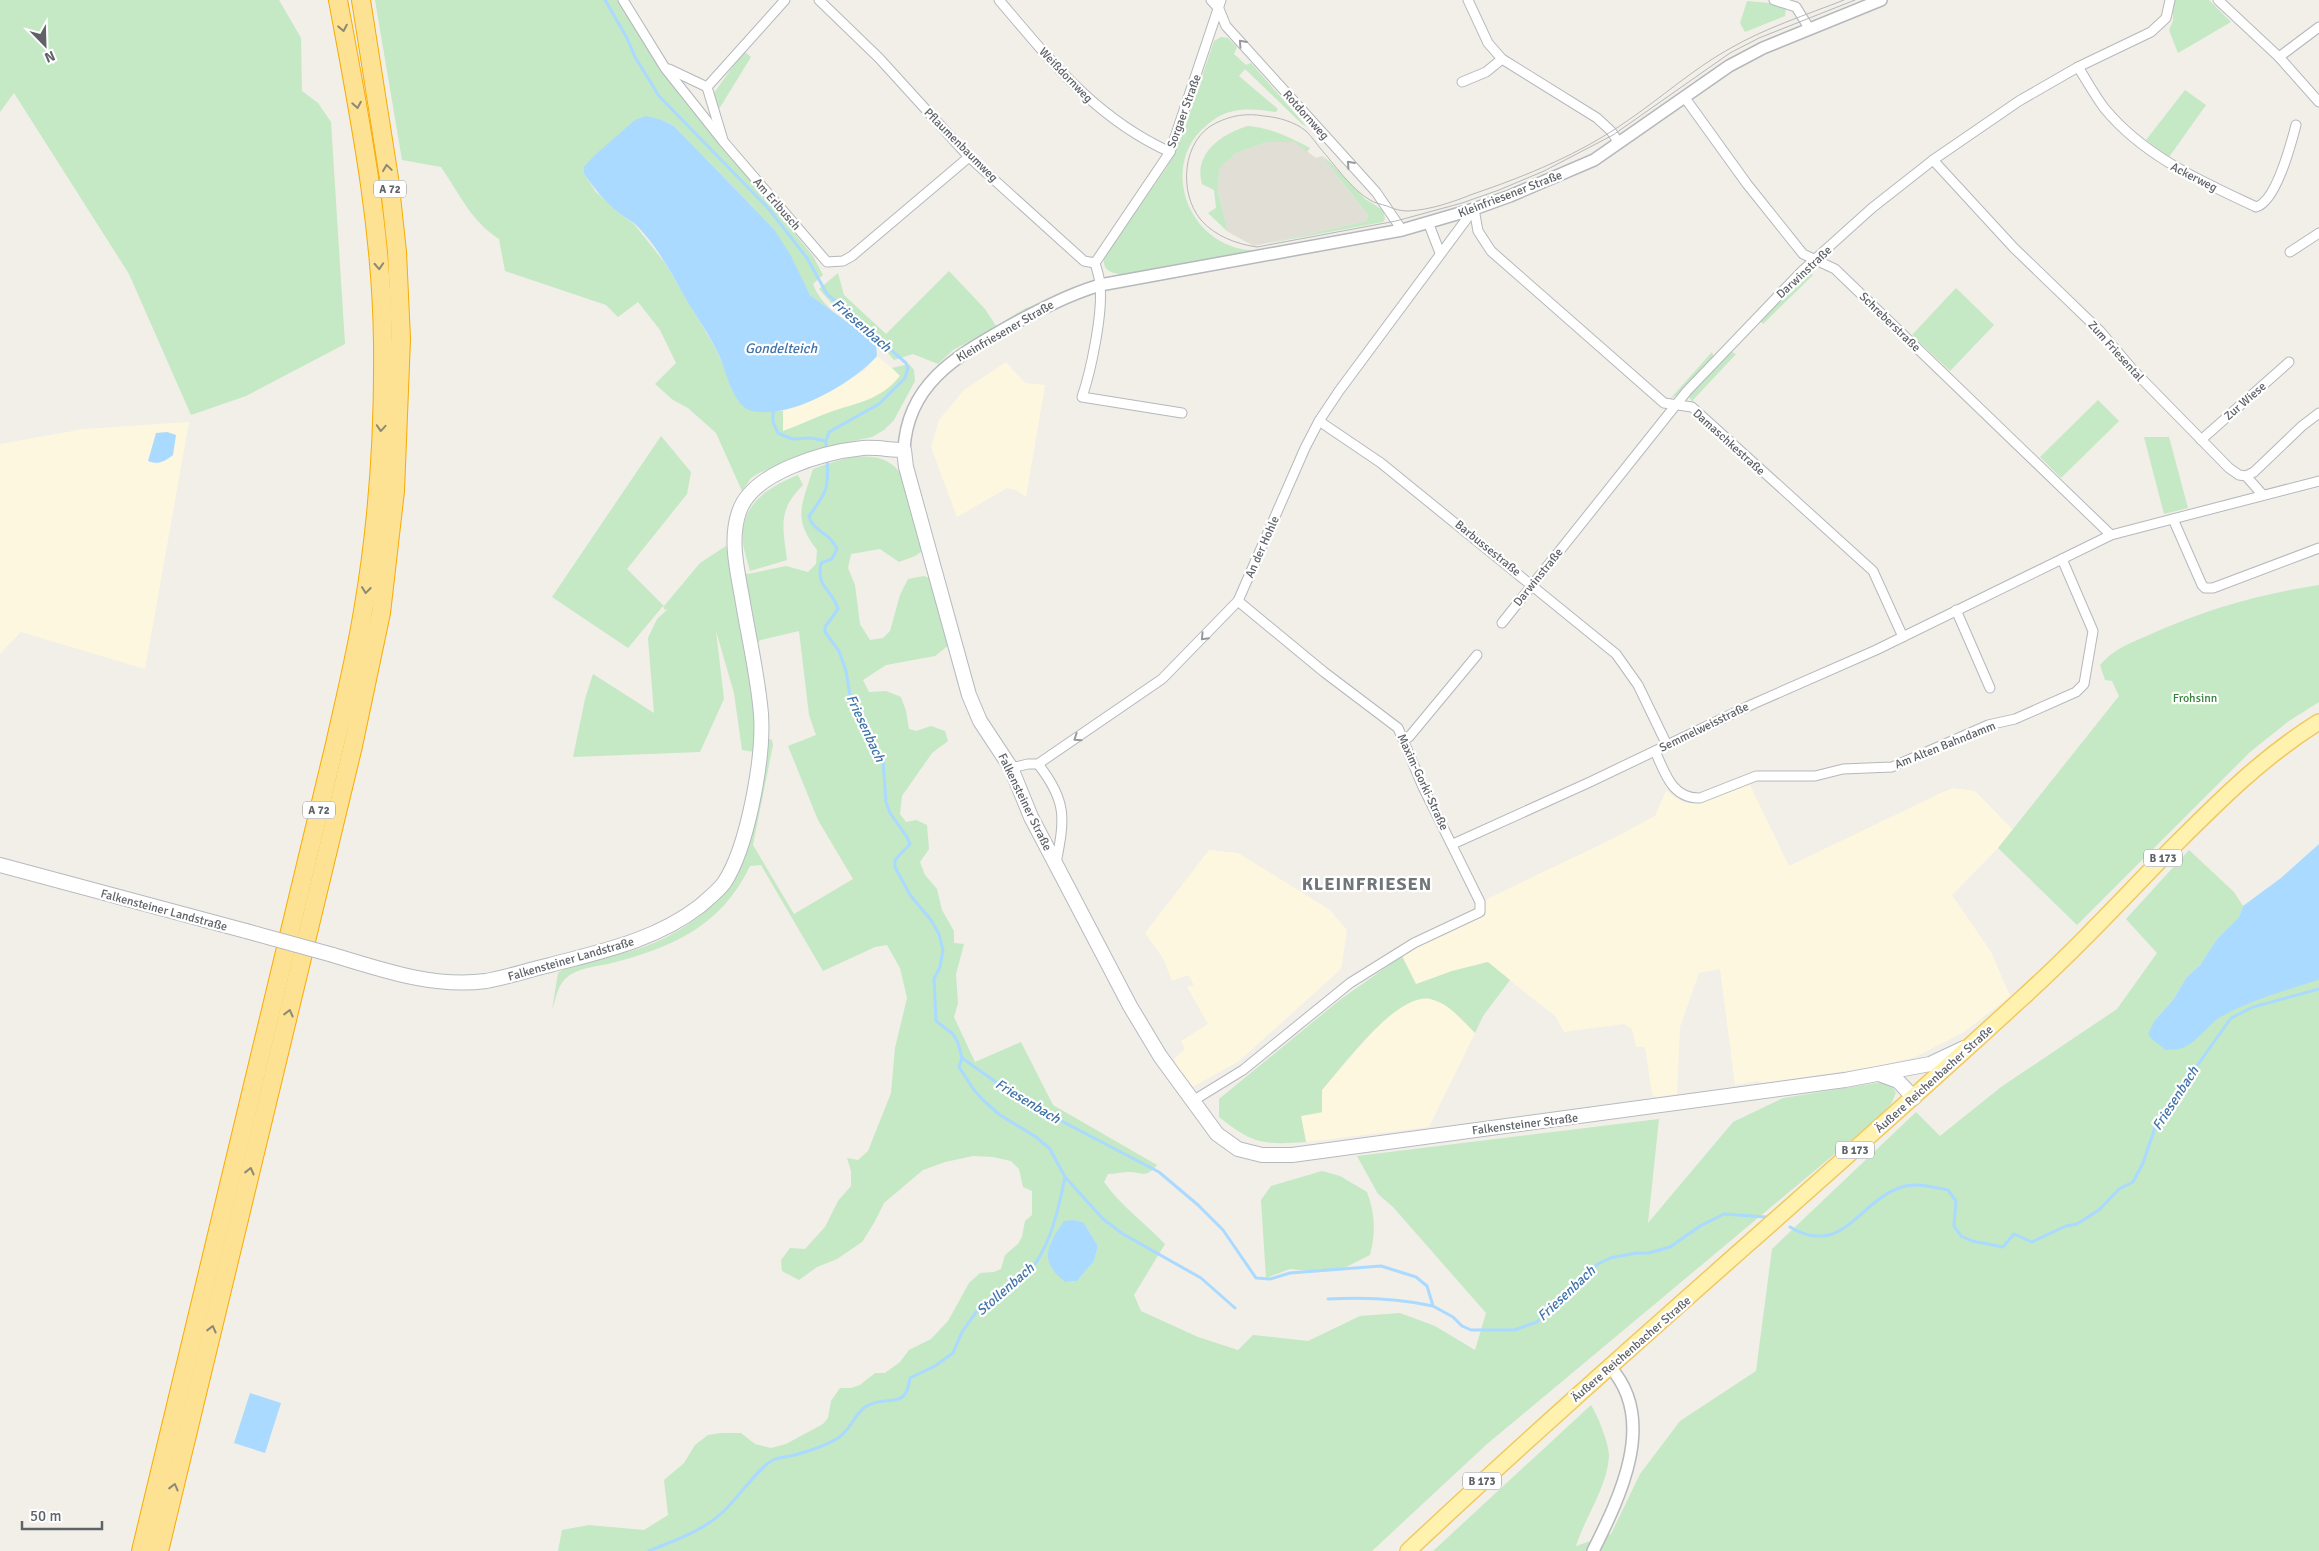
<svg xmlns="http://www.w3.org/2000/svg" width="2319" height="1551" viewBox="0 0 2319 1551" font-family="Signika,sans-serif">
	<rect width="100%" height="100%" fill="#f1efe8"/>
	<!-- commercial -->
	<g fill="#fef7e0">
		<polygon points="877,356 900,375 890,388 866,401 832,411 783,431 783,411 800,406 829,392 864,371"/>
		<polygon points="1006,362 1025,383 1045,385 1026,497 1016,490 1007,488 957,517 931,447 939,420 964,390"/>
		<polygon points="189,422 145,669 21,632 0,654 0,444 84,429"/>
		<polygon points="1748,781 1789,866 1943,792 1953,788 1975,791 2013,830 1998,848 1952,895 1991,952 2010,996 1964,1032 1915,1057 1878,1066 1764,1083 1756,1081 1735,1085 1720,969 1699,973 1680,1027 1677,1094 1656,1097 1652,1094 1645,1047 1636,1047 1632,1029 1624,1024 1564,1032 1556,1017 1487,962 1452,971 1416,985 1402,956 1416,946 1485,914 1487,899 1610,840 1655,816 1666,791 1685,803 1698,803"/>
		<polygon points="1209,850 1238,853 1330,910 1347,930 1341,969 1239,1061 1193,1087 1174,1064 1175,1058 1185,1049 1181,1041 1208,1024 1187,987 1194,985 1188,975 1172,981 1163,958 1145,933"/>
		<polygon points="1429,998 1447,1006 1475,1033 1429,1127 1306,1142 1301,1116 1322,1113 1322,1090 1383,1020 1412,1001"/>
	</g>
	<!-- education -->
	<polygon fill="#e1ded6" points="1267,142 1294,142 1316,158 1322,156 1368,215 1367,221 1254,246 1228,232 1218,190 1219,169 1236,153"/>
	<!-- green -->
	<g fill="#c5e8c5" fill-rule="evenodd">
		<polygon points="0,0 279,0 301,38 302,91 318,103 331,122 345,344 246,396 191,415 129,274 14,93 0,112"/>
		<path d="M375,0h245l90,130 103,126 10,19 -10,9c9,26 42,43 63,59l-66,-48 -36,-66 -100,-103 -12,-6 -78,54 12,18 23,21 15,11 31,39 52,88 21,50 35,10h10v20c17,-6 33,-14 50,-20 28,-9 48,-12 67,-35l-8,-8 17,-4 5,6 1,11 -21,39 -10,10 -12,7 -54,12 -59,24 -8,5 -9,13 -26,-58 -28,-25 -15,-8 -18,-16 21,-21 -16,-33 -22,-28 -20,15 -12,-12 -101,-34 -6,-32c-28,-18 -40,-46 -58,-72l-39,-7z"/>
		<polygon points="2173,0 2209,0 2231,22 2178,53 2169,30 2173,21"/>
		<polygon points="1747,1 1781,4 1786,7 1785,16 1745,32 1740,23"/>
		<path d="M1221,37l7,1 9,9 -3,7 12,11 5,-2 56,64 -5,-3 -57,-55 -6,7 39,33 -2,3c-14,-2 -28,-4 -42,-1 -11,2 -19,7 -27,14 -43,34 -26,103 24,121 12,5 25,4 38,4l-140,25c-12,0 -30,-3 -24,-19l62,-89 15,-31 32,-95z"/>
		<polygon points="744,51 751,57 719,109 714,93"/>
		<polygon points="2185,90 2206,105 2169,157 2146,140"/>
		<path d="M1248,126c23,2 42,11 62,22l-3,4 -13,-10h-27l-31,11 -17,16 -1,22 10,41 -20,-19 8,-5 -2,-18 -12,-6c-9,-31 21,-51 46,-58z"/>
		<polygon points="1322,156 1329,161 1365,199 1383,210 1385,219 1383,222 1265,244 1367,221 1368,215"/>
		<polygon points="1808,270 1813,275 1763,324 1760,321"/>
		<polygon points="949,271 985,309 996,326 1026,308 1047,301 953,350 938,364 913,354 894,360 876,339 833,305 819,289 838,273 844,295 886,334"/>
		<polygon points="1956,288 1994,325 1950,371 1912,335"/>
		<polygon points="1730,351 1736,354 1693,400 1694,404 1689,397 1691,391"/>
		<polygon points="1712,352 1714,358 1685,390 1670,399"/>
		<polygon points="2098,400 2119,421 2061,478 2040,457"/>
		<path d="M661,436l30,36 -4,22 -60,75 37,37 36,-43 26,-17 7,23 15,5 38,-8 22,6 8,-8 1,-14c-25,-32 -15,-45 -4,-81 24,-9 63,-23 84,0 11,12 22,62 28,80l-10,7 -16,6 -19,-13 -29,5 -3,14 7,17 5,39 10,16 13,-2 7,-7 10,-36 8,-16 16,-3 9,3 16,66 -14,11 -49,9 -23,15 6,12 17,-1 15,6 5,14 3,18 7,2 15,-5 14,5 3,10 -16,12 -30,43 -2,18 6,8 10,-2 11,5 2,24 -9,13 5,13 12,14 5,21 12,21v12l10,1 -8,30 2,29 -4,14 21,45 46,-20 32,63 104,60c-12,14 -13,7 -29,7 -6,0 -13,2 -20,2l-4,8c16,23 41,41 61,62l-31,51 7,16 57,26 40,13 15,-15 55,6 52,-25 40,-3 35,13 40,24 11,-37 -93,-106 -15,-13 -21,-38 302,-37 -11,104 85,-101 50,-24 99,-16 9,3 5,8 -5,11 -12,13 -392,327 -115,107h-814l4,-21 27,-5 55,5 24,-15 -4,-35 20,-17 11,-18 13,-10 13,-2h20l14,11 16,4 15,-4 37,-20 5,-6 3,-17 9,-13h11l9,-3 15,-12h10l15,-11 9,-12 22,-11 17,-18 21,-38 11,-10 14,-1 7,-3 4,-14 13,-11 4,-7 3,-16 7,-6v-24l-9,-4 -4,-18 -8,-8 -18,-4 -20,-1 -28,6 -22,8 -39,33 -10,20 -12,19 -25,17 -20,8 -18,13 -17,-9 -1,-11 9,-12 15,1 20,-22 13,-26 13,-15v-15l-4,-13 11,2 10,-9 23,-58 4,-45 12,-50 -7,-30 -13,-23 -12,2 -52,24 -62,-106 -11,1c-29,61 -79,82 -142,98 -14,3 -32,4 -43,15 -8,8 -9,20 -13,31l6,-37c23,-15 54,-16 80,-24 48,-16 97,-52 110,-103 10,-34 13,-70 18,-105l3,-2 3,1 1,5 -20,100 41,69 59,-35 -35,-59 -30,-74 28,-11 -7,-20 -10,-84 -38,9 -13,9 10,88 -3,15 -13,-2 -8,-57 -18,-62 8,68 -24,53 -127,5 12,-58 8,-25 61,39 -6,-75 9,-19 11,-10 -3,1 -2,-4 -35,42 -76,-51zM1084,1223l14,23 -4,15 -17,20 -12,1c-15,-17 -21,-20 -13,-43z"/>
		<polygon points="2144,437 2169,437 2188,508 2164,514"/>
		<path d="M798,475l5,10c-26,26 -20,41 -16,75l-37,11c-2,-9 -6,-19 -7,-28 -4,-38 25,-56 55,-68z"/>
		<path d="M2319,585v117l-30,19 -39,31 -173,173 -79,-77 121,-152 -7,-15 -7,-1 -5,-15c15,-17 31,-22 51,-31 55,-25 109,-40 168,-49z"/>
		<path d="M2189,850l45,42 9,14 -4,11 -22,22 -17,26 -14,13 -13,22 -18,20 41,19c6,-7 12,-15 20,-20 27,-19 71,-29 103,-39v571h-886l158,-146c7,11 18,39 18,51 -2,32 -24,61 -33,90l35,-12 29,-60 40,-53 76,-50 16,-122 144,-137 24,24 61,-49 116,-78 40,-56 -31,-34z"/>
		<path d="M1402,956l14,28 36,-13 36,-9 22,18 -27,36 -8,17c-13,-13 -26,-30 -45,-34 -33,-7 -88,68 -108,91v22l-21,4 5,26c-43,3 -53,2 -87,-25v-18l122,-100z"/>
		<path d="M1322,1171l18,5 27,16c8,21 9,40 3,63l-30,15 -22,2 -28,-3 -24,9 -5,-78 10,-14z"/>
	</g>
	<!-- water -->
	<g fill="#aadaff">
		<path d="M646,116l16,4 12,6 100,103 17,27 19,39 66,48 1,13c-24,27 -90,66 -128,54 -17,-6 -24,-44 -32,-59 -9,-18 -21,-35 -31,-52 -15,-26 -29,-54 -51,-75 -5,-4 -11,-7 -16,-11 -14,-11 -25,-25 -35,-39v-7l11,-12 40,-35z"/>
		<path d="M167,432l9,3 -3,20c-9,7 -15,10 -25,6l8,-28z"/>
		<path d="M2319,844v136c-32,10 -65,19 -95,35 -16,8 -25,27 -42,33 -4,2 -11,1 -16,2l-12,-9 -6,-7 7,-14 18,-20 13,-22 14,-13 17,-26 22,-22 4,-11 38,-28z"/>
		<path d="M1074,1220l10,3 14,23 -4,15 -17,20 -12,1c-27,-22 -18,-36 -1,-61z"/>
		<polygon points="250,1393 281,1403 265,1453 234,1443"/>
	</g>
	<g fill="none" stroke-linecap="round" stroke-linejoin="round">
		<!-- stream -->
		<g stroke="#aadaff" stroke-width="3">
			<polyline points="605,0 627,38 635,57 659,96 768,208 807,258 827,294 906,363 908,368 905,378 879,404 829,432 826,441 826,452"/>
			<polyline points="773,411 773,422 778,433 792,439 811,438 826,441"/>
			<path d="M827,458c2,31 0,34 -18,58 4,16 20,15 28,33l-5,10 -11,4c-5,26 11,25 17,46l-13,18v5l14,19 7,20 5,30 32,59 3,42 4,11 17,24 3,7 -15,16v7l15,28 21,25 8,14 4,16 -3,17 -6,12 2,42 17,13 5,9 4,15 38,27 19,8 8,10 132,69 39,33 25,25 33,48 14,1 20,-6 91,-7 35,11 11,9 6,20 20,11 9,9 9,4h43l23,-8 43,-43 18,-15 12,-6 26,-5h13l21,-6 30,-21 24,-12 42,3"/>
			<polyline points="962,1058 959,1067 974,1090 984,1101 1000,1115 1036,1137 1050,1149 1065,1177 1103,1219 1123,1234 1201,1278 1235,1308"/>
			<path d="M1790,1227c53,32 69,-27 112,-40 14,-5 31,0 46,3l8,11 -2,25 7,10 11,5 31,6 11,-13 18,8 34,-16 11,-2 22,-14 20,-21 14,-7 10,-19 14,-41 74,-104 22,-11 66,-18"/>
			<path d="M1328,1299c36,-2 69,-1 105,7"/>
			<path d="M649,1551c26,-11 52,-19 74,-39 13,-12 37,-46 50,-52 6,-3 15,-3 22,-5 14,-4 31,-9 43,-17 12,-7 16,-23 27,-31 22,-14 41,5 45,-29l25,-12 18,-13 9,-21 17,-24 56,-44c17,-25 24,-57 30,-87"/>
		</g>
		<defs>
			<g id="minor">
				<polyline points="623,0 665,68 723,141 827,262 843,261 852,256 969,157"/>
				<polyline points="819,0 879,58 969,157 1084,261 1095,263"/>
				<path d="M999,0c52,61 96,118 171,152"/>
				<polyline points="1211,0 1219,9 1226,26 1376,192 1402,230"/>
				<polyline points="1468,0 1488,43 1502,59 1597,118 1611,131 1619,143"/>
				<polyline points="1774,0 1796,7 1809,28"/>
				<polyline points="2218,0 2279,57 2319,102"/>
				<polyline points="2279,57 2319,27"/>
				<path d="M2078,67c9,14 17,29 27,42 40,48 96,72 151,98 20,-5 35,-63 40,-82"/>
				<polyline points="669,69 707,87 785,0"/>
				<polyline points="1462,82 1486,72 1502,59"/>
				<polyline points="707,87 723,140"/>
				<polyline points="1685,98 1747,184 1803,254 1835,269 2111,535"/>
				<polyline points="1933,160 2014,248 2100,331 2133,370 2229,468 2239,475 2246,476 2262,494"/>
				<polyline points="1474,209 1478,231 1491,251 1664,403 1692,407 1873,571 1903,637"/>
				<polyline points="1428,222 1440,253"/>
				<polyline points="2290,252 2319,233"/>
				<polyline points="1095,263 1170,152 1221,0"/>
				<path d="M1095,263c2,7 5,15 5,23 3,27 -9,85 -18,111l100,16"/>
				<polyline points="1319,421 1381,463 1616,654 1638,685 1667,745"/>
				<polyline points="2201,440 2289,362"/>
				<polyline points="2246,476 2254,472 2302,426 2319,413"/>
				<polyline points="2173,519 2202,585 2205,588 2213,588 2319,548"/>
				<polyline points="1956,610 1990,688"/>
				<polyline points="1502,623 1687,391 1802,271 1872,208 1933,160 2019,101 2078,67 2151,32 2166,18 2170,0"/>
				<polyline points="1404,738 1409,737 1477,655"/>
				<path d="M1655,751c10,22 17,48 45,47l56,-22h59l28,-7 49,-2 96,-42 27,-6 61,-27 8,-8 9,-53 -31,-72"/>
				<path d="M1038,764c29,37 27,54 18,99"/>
				<polyline points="1011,768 1028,764 1038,764 1162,679 1238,601 1305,448 1319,421 1339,391 1474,209"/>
				<polyline points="1453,844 1590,782 1753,704 1876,650 2111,535 2319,481"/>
				<polyline points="1191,1102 1243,1070 1350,983 1414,943 1480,912 1480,902 1423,787 1398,728 1324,672 1238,601"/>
			</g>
			<g id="tertiary">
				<path d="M904,450c3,-65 51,-93 102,-122 31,-17 61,-33 94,-43l302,-55 72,-21 36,-13 84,-36 135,-94 34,-18 118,-48"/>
				<path d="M1593,1551c27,-54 65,-131 17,-184"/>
			</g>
			<g id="secondary">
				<polyline points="0,865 246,931"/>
				<path d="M333,955c50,15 100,33 153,26 22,-4 42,-11 64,-16 53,-14 106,-25 150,-59 8,-7 18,-15 24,-23 24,-36 40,-126 37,-169 -3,-37 -12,-75 -18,-111 -5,-30 -14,-62 -4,-91 13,-40 85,-60 124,-64 13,-1 28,2 41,2l2,17 63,228 11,26 31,47 20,49 99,189 30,50 57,78 21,15 24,6h30l553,-75 85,-16 34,-16"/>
				<polyline points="1879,1074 1898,1081 1914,1098"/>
			</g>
			<path id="primary" d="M1408,1551c200,-188 410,-365 612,-551 52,-47 100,-98 149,-149 47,-47 93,-94 150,-129"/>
			<g id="motorway">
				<path d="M141,1551l194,-807c10,-45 21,-89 28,-133 15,-87 21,-180 20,-267 -1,-117 -24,-230 -45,-344"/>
				<polyline points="159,1551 353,746 381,613 395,491 401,339 397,252 389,178 361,0"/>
			</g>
		</defs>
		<!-- minor casing -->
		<use href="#minor" stroke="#b5b8bc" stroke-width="11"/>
		<!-- tertiary casing -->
		<use href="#tertiary" stroke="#b5b8bc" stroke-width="14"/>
		<!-- secondary casing -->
		<use href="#secondary" stroke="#b6babf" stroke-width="16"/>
		<!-- primary casing -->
		<use href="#primary" stroke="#f2c960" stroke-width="18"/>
		<!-- motorway casing -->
		<use href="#motorway" stroke="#f9ab00" stroke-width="20"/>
		<!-- minor -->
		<use href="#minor" stroke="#fff" stroke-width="9"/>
		<!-- tertiary -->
		<use href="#tertiary" stroke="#fff" stroke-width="11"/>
		<!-- secondary -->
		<use href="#secondary" stroke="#fff" stroke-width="14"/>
		<!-- primary -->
		<use href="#primary" stroke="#fff2af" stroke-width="15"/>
		<!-- motorway -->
		<use href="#motorway" stroke="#fde293" stroke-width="18"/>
		<!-- tram -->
		<path stroke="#b6b7b8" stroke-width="1" d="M1844,0c-38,15 -79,28 -115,49 -36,20 -68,49 -102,72 -47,33 -101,55 -154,73 -20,8 -43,16 -65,17 -8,0 -14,-2 -21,-5 -6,-2 -13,-3 -17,-6 -18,-10 -36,-36 -50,-52 -4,-5 -9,-12 -14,-17 -11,-9 -28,-14 -42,-15 -17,-3 -32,-1 -48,7 -34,16 -38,70 -15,97 14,16 35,24 56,27l139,-26 66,-18 37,-13 45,-19 69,-36 117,-82 29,-15 96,-38"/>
		<defs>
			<polyline id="secondary-bridge" points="246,931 333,955"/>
		</defs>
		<!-- secondary-bridge casing -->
		<use href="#secondary-bridge" stroke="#b6babf" stroke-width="16" stroke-linecap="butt"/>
		<!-- secondary-bridge -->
		<use href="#secondary-bridge" stroke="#fff" stroke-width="14"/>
	</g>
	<!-- one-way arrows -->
	<defs><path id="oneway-chevron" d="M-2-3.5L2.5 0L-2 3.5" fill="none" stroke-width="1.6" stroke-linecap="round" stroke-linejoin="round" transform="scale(1.25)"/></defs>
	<g stroke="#8e8975">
		<use href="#oneway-chevron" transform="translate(343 28) rotate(79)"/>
		<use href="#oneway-chevron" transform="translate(357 105) rotate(80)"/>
		<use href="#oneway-chevron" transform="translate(387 168) rotate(-98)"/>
		<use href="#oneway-chevron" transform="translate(379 266) rotate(87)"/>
		<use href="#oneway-chevron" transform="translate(381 428) rotate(94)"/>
		<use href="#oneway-chevron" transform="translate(366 590) rotate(97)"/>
		<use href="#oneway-chevron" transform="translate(289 1013) rotate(-76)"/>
		<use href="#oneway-chevron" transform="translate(250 1171) rotate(-76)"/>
		<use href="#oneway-chevron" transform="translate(212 1329) rotate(-76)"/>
		<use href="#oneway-chevron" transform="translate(174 1487) rotate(-76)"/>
	</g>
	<g stroke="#979a9d">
		<use href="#oneway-chevron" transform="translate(1242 43) rotate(-132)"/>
		<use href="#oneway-chevron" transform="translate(1350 164) rotate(-132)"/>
		<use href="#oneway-chevron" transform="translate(1204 637) rotate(134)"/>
		<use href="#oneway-chevron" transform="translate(1077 738) rotate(146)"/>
	</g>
	<g text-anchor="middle" stroke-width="4.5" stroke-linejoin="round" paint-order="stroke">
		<!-- shield labels -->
		<g fill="#fff" stroke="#8f9295" stroke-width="1">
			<rect x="374" y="180.5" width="32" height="17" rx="4"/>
			<rect x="303" y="801.5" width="32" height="17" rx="4"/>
			<rect x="2144" y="849.5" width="38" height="17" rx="4"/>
			<rect x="1836" y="1141.5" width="38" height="17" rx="4"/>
			<rect x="1463" y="1472.5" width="38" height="17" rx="4"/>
		</g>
		<g font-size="11" font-weight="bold" fill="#5f6368">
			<text x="390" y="193">A 72</text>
			<text x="319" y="814">A 72</text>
			<text x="2163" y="862">B 173</text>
			<text x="1855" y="1154">B 173</text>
			<text x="1482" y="1485">B 173</text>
		</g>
		<!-- street labels -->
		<g font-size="12" fill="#5f6368" stroke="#fff">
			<text transform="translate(1066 75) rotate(46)" y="4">Weißdornweg</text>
			<text transform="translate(1184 111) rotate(-70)" y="4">Sorgaer Straße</text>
			<text transform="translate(1306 115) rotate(48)" y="4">Rotdornweg</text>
			<text transform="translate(961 145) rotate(45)" y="4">Pflaumenbaumweg</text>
			<text transform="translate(2194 177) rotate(27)" y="4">Ackerweg</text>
			<text transform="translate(1510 194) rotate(-21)" y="4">Kleinfriesener Straße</text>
			<text transform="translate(777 204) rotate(49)" y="4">Am Erlbusch</text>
			<text transform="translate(1804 272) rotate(-43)" y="4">Darwinstraße</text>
			<text transform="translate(1890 322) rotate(44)" y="4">Schreberstraße</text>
			<text transform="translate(1005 331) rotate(-30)" y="4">Kleinfriesener Straße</text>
			<text transform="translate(2116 351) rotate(48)" y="4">Zum Friesental</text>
			<text transform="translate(2245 401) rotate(-41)" y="4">Zur Wiese</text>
			<text transform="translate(1729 442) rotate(42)" y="4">Damaschkestraße</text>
			<text transform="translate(1262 547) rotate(-66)" y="4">An der Hohle</text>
			<text transform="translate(1488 548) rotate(39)" y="4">Barbussestraße</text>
			<text transform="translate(1538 577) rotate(-51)" y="4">Darwinstraße</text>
			<text transform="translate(1704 727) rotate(-26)" y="4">Semmelweisstraße</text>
			<text transform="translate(1945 745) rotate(-22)" y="4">Am Alten Bahndamm</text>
			<text transform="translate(1423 782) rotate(65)" y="4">Maxim-Gorki-Straße</text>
			<text transform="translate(1025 802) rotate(64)" y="4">Falkensteiner Straße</text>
			<text transform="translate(164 910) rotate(15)" y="4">Falkensteiner Landstraße</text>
			<text transform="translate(571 959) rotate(-16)" y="4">Falkensteiner Landstraße</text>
			<text transform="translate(1934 1079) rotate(-42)" y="4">Äußere Reichenbacher Straße</text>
			<text transform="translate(1525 1124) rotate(-7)" y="4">Falkensteiner Straße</text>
			<text transform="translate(1631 1349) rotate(-41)" y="4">Äußere Reichenbacher Straße</text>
		</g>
		<!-- park labels -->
		<g font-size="12" fill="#348238" stroke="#fff">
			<text x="2195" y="702">Frohsinn</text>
		</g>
		<!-- water labels -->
		<g font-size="14" font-style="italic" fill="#4174aa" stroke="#fff">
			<text transform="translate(862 325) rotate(41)" y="5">Friesenbach</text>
			<text x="781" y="353">Gondelteich</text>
			<text transform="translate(866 728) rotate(65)" y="5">Friesenbach</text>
			<text transform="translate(2175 1098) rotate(-57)" y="5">Friesenbach</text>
			<text transform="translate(1028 1101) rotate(31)" y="5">Friesenbach</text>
			<text transform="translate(1005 1289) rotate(-41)" y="5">Stollenbach</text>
			<text transform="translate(1566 1293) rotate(-43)" y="5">Friesenbach</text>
		</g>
		<!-- district labels -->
		<g font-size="18" font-weight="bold" letter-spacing="1" fill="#70757a" stroke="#fff">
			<text x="1367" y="890">KLEINFRIESEN</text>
		</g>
	</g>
	<!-- north arrow -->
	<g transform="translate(45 45) rotate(157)" stroke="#ffffff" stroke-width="4" paint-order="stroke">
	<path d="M0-4L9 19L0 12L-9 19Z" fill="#5f6368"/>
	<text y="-8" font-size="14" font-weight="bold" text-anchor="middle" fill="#5f6368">N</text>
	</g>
	<!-- scale -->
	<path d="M22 1521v8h80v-8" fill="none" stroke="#5f6368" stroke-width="2.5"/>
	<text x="30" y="1521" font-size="15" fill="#5f6368" stroke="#ffffff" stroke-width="4" paint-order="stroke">50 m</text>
</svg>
